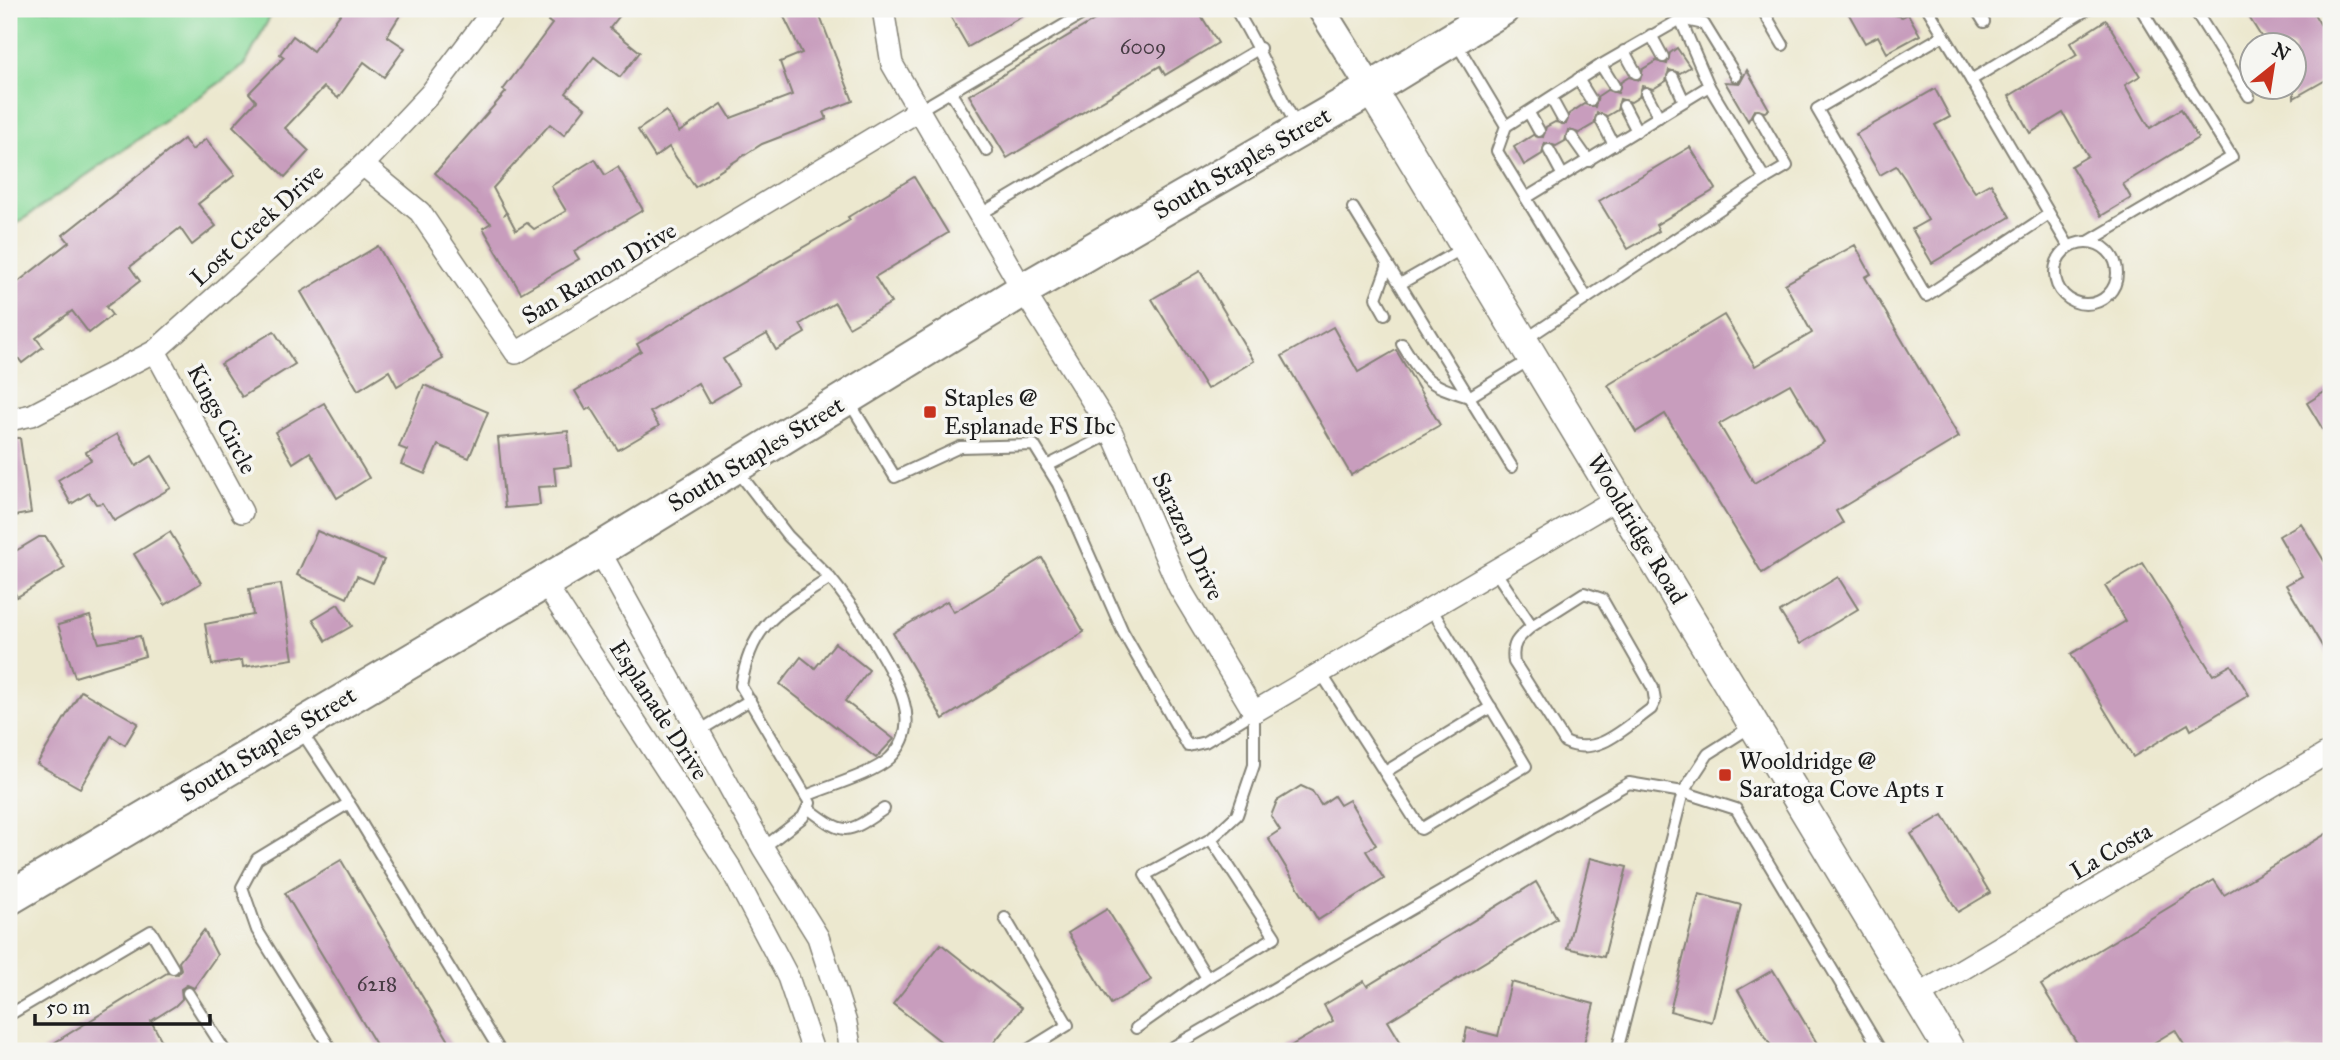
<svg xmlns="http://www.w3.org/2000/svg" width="2340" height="1060" viewBox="0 0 2340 1060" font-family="'IM FELL Great Primer',serif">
	<rect width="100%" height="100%" fill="#f6f6f2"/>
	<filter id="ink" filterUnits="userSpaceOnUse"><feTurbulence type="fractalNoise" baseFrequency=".0143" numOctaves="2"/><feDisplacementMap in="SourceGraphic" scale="14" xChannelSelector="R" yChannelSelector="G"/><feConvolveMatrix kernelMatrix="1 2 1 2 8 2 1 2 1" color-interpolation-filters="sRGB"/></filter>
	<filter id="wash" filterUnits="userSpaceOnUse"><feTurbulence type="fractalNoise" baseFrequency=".00686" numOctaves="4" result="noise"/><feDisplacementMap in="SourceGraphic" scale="28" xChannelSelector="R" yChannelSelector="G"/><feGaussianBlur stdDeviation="1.57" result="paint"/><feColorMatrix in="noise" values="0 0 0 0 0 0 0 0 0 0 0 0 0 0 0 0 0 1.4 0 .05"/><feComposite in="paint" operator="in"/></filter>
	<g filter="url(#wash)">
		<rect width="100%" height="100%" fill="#ece8cf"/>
		<!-- green -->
		<polygon fill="#88da9a" stroke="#527b5b" stroke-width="2" points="9,9 274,9 245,65 9,229"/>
		<g id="blocks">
			<!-- building -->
			<g fill="#c89dbd" fill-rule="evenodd">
				<polygon points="344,9 404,9 387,36 405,48 384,77 364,62 338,98 324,87 285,128 309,151 285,177 233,126 256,101 249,93 284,57 280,54 293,36 313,51"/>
				<polygon points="557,9 625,9 610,28 640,52 620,77 594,57 566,93 585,108 564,135 550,124 493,188 506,212 505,214 507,213 516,230 527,223 534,229 566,211 551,186 595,159 605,175 618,167 643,210 574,251 579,259 521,293 483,228 491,223 435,173 506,92 503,90 552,24 548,21"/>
				<polygon points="780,9 817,9 853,101 824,112 827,119 762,144 695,187 669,147 655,157 638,130 666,111 679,132 722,104 731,118 792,95 780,62 802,53"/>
				<polygon points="946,9 1035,9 968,47"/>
				<polygon points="1113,9 1197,9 1218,43 1165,75 1160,66 1007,158 969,95"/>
				<polygon points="1846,9 1873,9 1902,17 1908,14 1920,35 1887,53 1878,36 1865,43"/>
				<polygon points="2244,9 2311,9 2331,42 2331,77 2294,98 2294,46 2267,46"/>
				<polygon points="2106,20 2140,76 2125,85 2150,128 2181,109 2198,138 2123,184 2131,198 2101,216 2071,166 2088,156 2063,113 2030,133 2009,96 2077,55 2070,43"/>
				<polygon points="1677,48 1690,67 1680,73 1669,70 1666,81 1653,89 1642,86 1639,97 1631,102 1620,99 1617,110 1607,116 1597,113 1594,124 1579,133 1568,130 1565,141 1556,146 1545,143 1542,154 1524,165 1514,147 1533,135 1543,137 1546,127 1555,122 1566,124 1569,114 1584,104 1595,107 1598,96 1607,90 1618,93 1621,82 1629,77 1640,80 1643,69 1656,61 1667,64 1670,53"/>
				<polygon points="1747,70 1769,109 1765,112 1754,110 1748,121 1725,82 1740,83"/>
				<polygon points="1935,89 1950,117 1935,125 1964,176 1975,192 1991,183 2010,217 1932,263 1912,229 1928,220 1905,179 1896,166 1880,175 1856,134"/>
				<polygon points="184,139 192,150 206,139 235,175 198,204 216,226 192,245 180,228 130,267 140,281 106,307 112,315 89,333 72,311 36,338 43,347 22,363 9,346 9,333 17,326 9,315 9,289 69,242 63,235"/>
				<polygon points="1690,147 1716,189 1656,225 1659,231 1628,249 1599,201"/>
				<polygon points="914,177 948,233 875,277 891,303 849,327 835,303 800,324 805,333 776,350 767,334 723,359 739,385 709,403 698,383 650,412 659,426 618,450 591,407 586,410 575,391 641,351 637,344 850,220 848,217"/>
				<path d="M1855,245l16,29 -6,3 94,160 -123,74 7,12 -81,50 -97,-159 -29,18 -28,-47 116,-70 31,51 57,-33 -27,-49zM1790,384l34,58 -70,41 -35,-59z"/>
				<polygon points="378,246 443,359 397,386 389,371 358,390 301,292"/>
				<polygon points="1200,271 1254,361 1207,389 1152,299"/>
				<polygon points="1333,327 1358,372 1396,350 1440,425 1351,475 1282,356"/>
				<polygon points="274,331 295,364 242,397 221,364"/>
				<polygon points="424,385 488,412 469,458 438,445 425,474 401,464 407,450 399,447"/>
				<polygon points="2331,388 2331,443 2307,403"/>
				<polygon points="324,403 369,478 337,498 310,452 293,463 275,432"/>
				<polygon points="568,431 571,466 554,468 556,486 538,487 540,505 505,508 498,438"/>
				<polygon points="117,434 136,466 152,456 171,488 114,521 103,503 96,504 89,493 71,504 58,480 91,460 86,452"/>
				<polygon points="9,438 20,438 31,513 9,517"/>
				<polygon points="2301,523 2331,572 2331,661 2286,585 2302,576 2279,536"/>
				<polygon points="317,531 384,560 373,583 357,576 347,598 297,575"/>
				<polygon points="170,532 201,583 165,605 134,554"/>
				<polygon points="39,537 46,537 65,568 17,597 9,582 9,555"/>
				<polygon points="1042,558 1084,632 943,719 893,633 947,601 954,612"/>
				<polygon points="2143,563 2213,675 2231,665 2249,695 2191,730 2188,724 2133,757 2071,654 2126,621 2105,586"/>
				<polygon points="1838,577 1858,609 1800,644 1780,612"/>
				<polygon points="281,584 293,659 243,667 242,660 212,665 205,624 253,615 249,589"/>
				<polygon points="338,604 352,626 326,641 313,619"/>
				<polygon points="90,616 99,643 140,636 145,656 75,677 58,625"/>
				<polygon points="835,643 869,670 845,701 894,739 876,758 780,684 801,657 815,668"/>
				<polygon points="81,691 138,723 125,745 111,736 80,788 37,764"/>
				<polygon points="1301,786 1312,791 1321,805 1334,796 1340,805 1349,800 1376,845 1366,851 1384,879 1318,920 1268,838 1280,830 1271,816 1277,801"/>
				<polygon points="1943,815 1990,893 1958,912 1911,834"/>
				<polygon points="2331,831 2331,1051 2188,1051 2175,1030 2140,1051 2082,1051 2041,985 2214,880 2224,895"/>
				<polygon points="1590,858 1627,867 1604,957 1567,948"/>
				<polygon points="341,860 374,916 455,1051 380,1051 285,893"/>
				<polygon points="1536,882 1557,918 1388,1021 1406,1051 1282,1051 1333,1021 1324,1005 1364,981 1367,986"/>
				<polygon points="1699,894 1741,905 1712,1022 1670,1011"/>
				<polygon points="1107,909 1151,980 1111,1004 1068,933"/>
				<polygon points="204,930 217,955 194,988 187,985 181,989 182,999 175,1006 151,1021 162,1041 144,1051 41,1051 167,973 178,974 181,969 179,962"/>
				<polygon points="941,944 1022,1008 987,1051 953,1051 893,1004"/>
				<polygon points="1773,970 1818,1045 1808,1051 1774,1051 1738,990"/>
				<polygon points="1511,982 1594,1004 1582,1051 1462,1051 1467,1028 1498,1036"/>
			</g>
		</g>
	</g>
	<g filter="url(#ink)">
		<use href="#blocks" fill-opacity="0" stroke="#848276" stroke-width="2"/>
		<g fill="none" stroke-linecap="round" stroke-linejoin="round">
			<defs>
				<g id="service">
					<path d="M1235,9c25,38 39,78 62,117"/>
					<polyline points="1762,9 1783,45"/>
					<polyline points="1928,9 1971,80 2088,9"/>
					<polyline points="1976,9 1984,22"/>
					<polyline points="2194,9 2249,96"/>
					<polyline points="1651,35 1663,57"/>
					<polyline points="1944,35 1817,109 1926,296 2049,214"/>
					<polyline points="1455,41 1506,126 1497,151 1587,298"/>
					<polyline points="1624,51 1636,73"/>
					<polyline points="1601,65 1614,86"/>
					<polyline points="1673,77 1684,101"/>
					<polyline points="1578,79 1591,100"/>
					<polyline points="1971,80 2069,247"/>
					<polyline points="951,93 987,151"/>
					<polyline points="1646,93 1659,117"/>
					<polyline points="1551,98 1562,118"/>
					<polyline points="1624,106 1637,131"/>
					<polyline points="918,111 1091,9"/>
					<polyline points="1529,113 1539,131"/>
					<polyline points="1758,116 1787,166 1765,179"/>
					<polyline points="1601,120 1614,145"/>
					<polyline points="1506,126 1601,65 1681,19 1704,24 1736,76"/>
					<polyline points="1572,137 1589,161"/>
					<polyline points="1549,150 1563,176"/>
					<polyline points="1526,198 1709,86"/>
					<polyline points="1353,208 1512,467"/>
					<polyline points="979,215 1260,48"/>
					<polyline points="2088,242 2232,157 2141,9"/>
					<circle cx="2086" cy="273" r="31"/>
					<polyline points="1400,284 1465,247"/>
					<polyline points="1385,314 1376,298 1388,265"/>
					<polyline points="1523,341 1765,179 1709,86 1676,9"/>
					<path d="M1402,344c23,37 25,40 67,53l62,-38"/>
					<polyline points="848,400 895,477 960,447 1034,445 1058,484 1123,632 1188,746 1205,742 1254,712"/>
					<polyline points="1047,466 1112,433"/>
					<path d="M736,469l52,67 42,42c-51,34 -78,43 -89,108l69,117 -7,14 -40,31"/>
					<path d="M1495,571l37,55c-14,12 -21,17 -18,36l51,80c32,16 61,-15 86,-33l4,-8 -2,-13 -51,-89 -18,-6 -52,33"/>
					<polyline points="1321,673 1421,829 1526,766 1431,608"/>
					<polyline points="301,731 352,808 500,1051"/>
					<polyline points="699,731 750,700"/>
					<polyline points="1385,772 1491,707"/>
					<path d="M806,796c23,-10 67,-22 84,-38 15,-15 20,-34 14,-55 -8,-31 -52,-99 -74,-125"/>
					<path d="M809,809c37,28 38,25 75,0"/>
					<polyline points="1211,839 1145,875 1207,978 1275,937 1211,839 1237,815 1254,765 1254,712"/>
					<polyline points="1005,918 1068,1025 1026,1051"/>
					<polyline points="188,993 225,1051"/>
					<polyline points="9,1015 151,931 173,968"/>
					<polyline points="1136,1028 1207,978"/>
					<polyline points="332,1051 257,930 242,887 257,859 349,803"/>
					<polyline points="1166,1051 1629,783 1683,792 1736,809 1881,1051"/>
					<polyline points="1617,1051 1683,792 1708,754 1752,726"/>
				</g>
				<g id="minor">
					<polyline points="883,9 892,64 1023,290 1112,433 1179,587 1254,712 1618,498"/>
					<polyline points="363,165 420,212 516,353 918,111"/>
					<polyline points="155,351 242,512"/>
					<polyline points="9,420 32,415 155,351 363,165 430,94 494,9"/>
					<polyline points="599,550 763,848 818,937 846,1023 851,1051"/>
					<polyline points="544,582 730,867 788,977 813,1051"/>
					<polyline points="1917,996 2331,751"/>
				</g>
				<polyline id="tertiary" points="1321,9 1371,89"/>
				<polyline id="secondary" points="1371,89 1950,1051"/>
				<polyline id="primary" points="9,898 599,550 1023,290 1371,89 1502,9"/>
			</defs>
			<!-- service casing -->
			<use href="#service" stroke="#848276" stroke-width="14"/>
			<!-- minor casing -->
			<use href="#minor" stroke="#848276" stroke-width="24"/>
			<!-- tertiary casing -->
			<use href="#tertiary" stroke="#848276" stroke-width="30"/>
			<!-- secondary casing -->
			<use href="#secondary" stroke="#848276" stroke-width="33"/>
			<!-- primary casing -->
			<use href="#primary" stroke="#848276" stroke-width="37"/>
			<!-- service -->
			<use href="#service" stroke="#fff" stroke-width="10"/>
			<!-- minor -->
			<use href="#minor" stroke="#fff" stroke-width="21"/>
			<!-- tertiary -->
			<use href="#tertiary" stroke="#fff" stroke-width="26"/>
			<!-- secondary -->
			<use href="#secondary" stroke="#fff" stroke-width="30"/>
			<!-- primary -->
			<use href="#primary" stroke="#fff" stroke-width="33"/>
		</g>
	</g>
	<!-- markers -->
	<g fill="#c8321e" stroke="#f6f6f2" stroke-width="2.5">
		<rect x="923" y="405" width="14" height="14" rx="3.5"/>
		<rect x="1718" y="768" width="14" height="14" rx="3.5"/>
	</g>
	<g text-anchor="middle" stroke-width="7" stroke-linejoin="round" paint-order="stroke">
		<!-- number labels -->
		<g font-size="21" fill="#473c44">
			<text x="1143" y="54">6009</text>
			<text x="377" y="991">6218</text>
		</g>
		<!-- street labels -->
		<g font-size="24" fill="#1c1c1c" stroke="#f6f6f2">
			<text transform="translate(1242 163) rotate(-30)" y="8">South Staples Street</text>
			<text transform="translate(257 225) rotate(-42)" y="8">Lost Creek Drive</text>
			<text transform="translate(599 273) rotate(-31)" y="8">San Ramon Drive</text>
			<text transform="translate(222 419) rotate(62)" y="8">Kings Circle</text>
			<text transform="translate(756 454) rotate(-31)" y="8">South Staples Street</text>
			<text transform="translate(1637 529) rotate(59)" y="8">Wooldridge Road</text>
			<text transform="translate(1188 536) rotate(65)" y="8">Sarazen Drive</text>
			<text transform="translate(659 710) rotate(57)" y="8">Esplanade Drive</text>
			<text transform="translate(268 744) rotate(-31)" y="8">South Staples Street</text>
			<text transform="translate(2111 851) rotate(-30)" y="8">La Costa</text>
		</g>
		<!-- poi labels -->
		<g font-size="24" fill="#1c1c1c" stroke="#f6f6f2" text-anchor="start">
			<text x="944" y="406">Staples @<tspan x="944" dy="28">Esplanade FS Ibc</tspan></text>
			<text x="1739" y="769">Wooldridge @<tspan x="1739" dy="28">Saratoga Cove Apts 1</tspan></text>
		</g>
	</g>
	<!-- margin -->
	<rect width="2340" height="1060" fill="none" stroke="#f6f6f2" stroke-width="35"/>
	<!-- north arrow -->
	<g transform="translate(2273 66) rotate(30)"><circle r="33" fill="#f6f6f2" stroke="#9f9f9c" stroke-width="2"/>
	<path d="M0-5L12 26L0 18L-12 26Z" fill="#c8321e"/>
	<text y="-10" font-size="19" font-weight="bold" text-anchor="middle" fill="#1c1c1c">N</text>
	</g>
	<!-- scale -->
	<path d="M35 1014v10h175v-10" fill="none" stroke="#1c1c1c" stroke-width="3.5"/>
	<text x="46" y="1014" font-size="21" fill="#1c1c1c" stroke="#f6f6f2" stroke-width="5" paint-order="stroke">50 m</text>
</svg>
